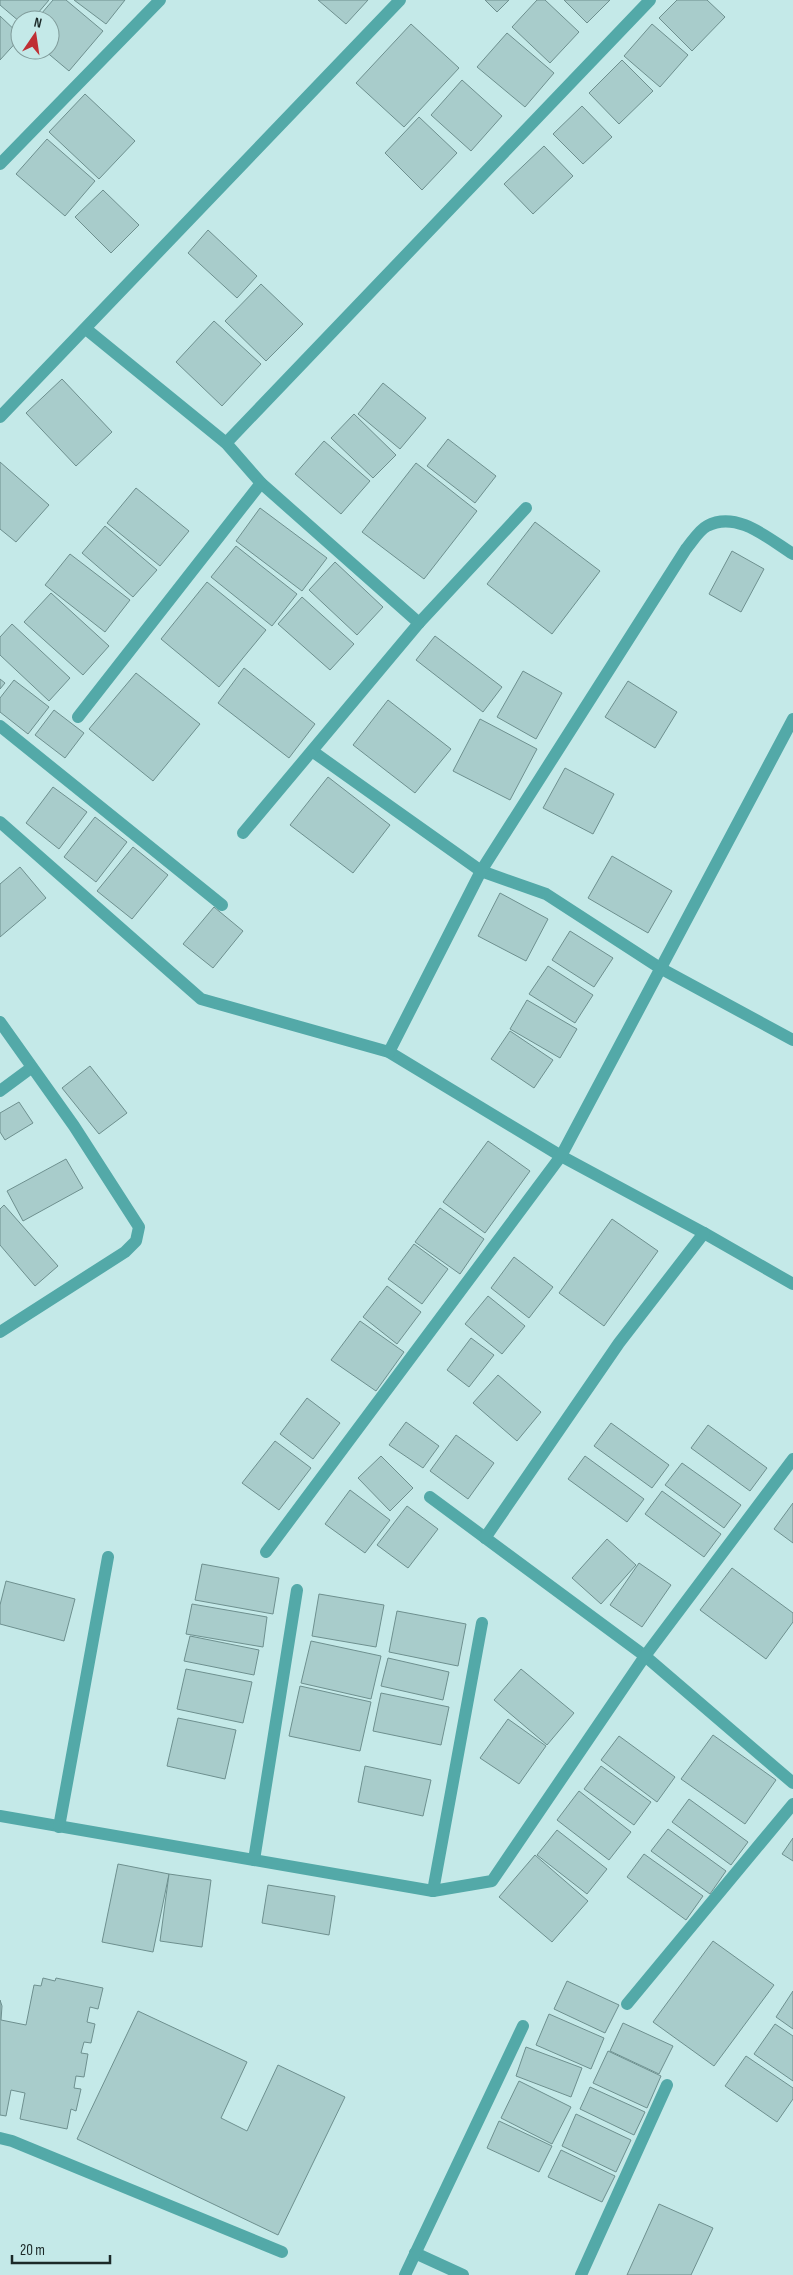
<svg xmlns="http://www.w3.org/2000/svg" width="793" height="2275" viewBox="0 0 793 2275" font-family="'Sofia Sans Condensed',sans-serif">
	<rect width="100%" height="100%" fill="#c4e9e8"/>
	<!-- building -->
	<g fill="#a8cccb" stroke="#6e908f">
		<polygon points="0,0 49,0 32,20 20,20 20,22 0,5"/>
		<polygon points="53,0 66,0 103,31 69,71 44,50 50,50 50,20 36,20"/>
		<polygon points="74,0 125,0 106,24"/>
		<polygon points="318,0 368,0 346,24"/>
		<polygon points="485,0 509,0 497,12"/>
		<polygon points="537,0 545,0 579,32 550,63 512,27"/>
		<polygon points="564,0 610,0 587,23"/>
		<polygon points="677,0 707,0 725,17 692,51 659,18"/>
		<polygon points="0,16 20,35 20,38 0,60"/>
		<polygon points="411,24 459,68 404,127 356,83"/>
		<polygon points="652,24 688,55 660,87 624,56"/>
		<polygon points="507,33 554,73 525,107 477,67"/>
		<polygon points="622,60 653,91 619,124 589,93"/>
		<polygon points="462,80 502,116 471,151 431,115"/>
		<polygon points="85,94 135,141 99,179 49,132"/>
		<polygon points="582,106 612,137 583,164 553,134"/>
		<polygon points="419,117 457,153 422,190 385,153"/>
		<polygon points="47,139 95,181 65,216 16,174"/>
		<polygon points="544,146 573,176 533,214 504,184"/>
		<polygon points="103,190 139,225 111,253 75,217"/>
		<polygon points="208,230 257,276 237,298 188,253"/>
		<polygon points="261,284 303,324 266,361 225,321"/>
		<polygon points="214,321 261,364 222,406 176,362"/>
		<polygon points="62,379 112,432 76,466 26,413"/>
		<polygon points="383,383 426,418 400,449 358,414"/>
		<polygon points="354,414 396,455 373,478 331,438"/>
		<polygon points="448,439 496,476 475,503 427,466"/>
		<polygon points="324,441 370,481 341,514 295,474"/>
		<polygon points="0,462 49,505 16,542 0,529"/>
		<polygon points="416,463 477,511 424,579 362,532"/>
		<polygon points="136,488 189,531 160,566 107,523"/>
		<polygon points="260,508 327,558 302,591 236,541"/>
		<polygon points="535,522 600,571 552,634 487,584"/>
		<polygon points="105,526 157,570 133,597 82,553"/>
		<polygon points="236,546 297,594 272,626 211,577"/>
		<polygon points="732,551 764,569 741,612 709,594"/>
		<polygon points="70,554 130,600 105,632 45,585"/>
		<polygon points="335,562 383,607 357,635 309,590"/>
		<polygon points="207,582 266,630 219,687 161,639"/>
		<polygon points="51,593 109,646 83,675 24,622"/>
		<polygon points="302,597 354,644 330,670 278,624"/>
		<polygon points="12,624 70,678 49,701 0,655 0,637"/>
		<polygon points="435,636 502,687 483,712 416,660"/>
		<polygon points="244,668 315,724 289,758 218,703"/>
		<polygon points="523,671 562,693 536,739 497,717"/>
		<polygon points="136,673 200,724 153,781 89,729"/>
		<polygon points="0,679 5,683 0,689"/>
		<polygon points="14,680 49,707 28,734 0,712 0,698"/>
		<polygon points="628,681 677,712 655,748 605,717"/>
		<polygon points="388,700 451,749 415,793 353,745"/>
		<polygon points="54,710 84,733 65,758 35,735"/>
		<polygon points="480,719 537,749 510,800 453,771"/>
		<polygon points="565,768 614,794 593,834 543,808"/>
		<polygon points="328,777 390,825 353,873 290,825"/>
		<polygon points="53,787 87,812 59,849 26,823"/>
		<polygon points="95,817 127,842 96,882 64,857"/>
		<polygon points="133,847 168,875 132,919 97,891"/>
		<polygon points="612,856 672,891 648,933 588,898"/>
		<polygon points="20,867 46,898 0,937 0,884"/>
		<polygon points="500,893 548,919 526,961 478,936"/>
		<polygon points="214,907 243,931 213,968 183,944"/>
		<polygon points="570,931 613,958 594,987 552,960"/>
		<polygon points="548,966 593,995 575,1023 529,994"/>
		<polygon points="527,1000 577,1029 560,1058 510,1029"/>
		<polygon points="510,1031 553,1060 534,1088 491,1059"/>
		<polygon points="90,1066 127,1113 99,1134 62,1088"/>
		<polygon points="19,1102 33,1123 5,1140 0,1132 0,1113"/>
		<polygon points="488,1141 530,1171 485,1233 443,1202"/>
		<polygon points="66,1159 83,1188 23,1221 7,1191"/>
		<polygon points="4,1205 58,1266 35,1286 0,1245 0,1209"/>
		<polygon points="440,1208 484,1239 460,1274 415,1242"/>
		<polygon points="612,1219 658,1251 604,1326 559,1293"/>
		<polygon points="414,1244 448,1269 422,1304 388,1279"/>
		<polygon points="514,1257 553,1287 529,1318 491,1288"/>
		<polygon points="387,1286 421,1312 397,1344 363,1317"/>
		<polygon points="488,1296 525,1326 502,1354 465,1324"/>
		<polygon points="360,1321 404,1352 376,1391 331,1360"/>
		<polygon points="471,1338 494,1355 469,1387 447,1370"/>
		<polygon points="498,1375 541,1412 517,1441 473,1403"/>
		<polygon points="307,1398 340,1423 313,1459 280,1434"/>
		<polygon points="406,1422 439,1446 423,1468 389,1445"/>
		<polygon points="611,1423 669,1465 652,1488 594,1446"/>
		<polygon points="708,1425 767,1468 750,1491 691,1448"/>
		<polygon points="456,1435 494,1463 468,1499 430,1471"/>
		<polygon points="275,1441 311,1468 279,1510 242,1483"/>
		<polygon points="381,1456 413,1488 390,1511 358,1478"/>
		<polygon points="585,1456 644,1499 627,1522 568,1479"/>
		<polygon points="682,1463 741,1505 724,1528 665,1485"/>
		<polygon points="350,1490 390,1520 365,1553 325,1524"/>
		<polygon points="662,1491 721,1534 704,1557 645,1514"/>
		<polygon points="793,1503 793,1543 774,1529"/>
		<polygon points="407,1506 438,1529 408,1568 377,1545"/>
		<polygon points="607,1539 636,1565 601,1604 572,1578"/>
		<polygon points="639,1563 671,1585 642,1627 610,1605"/>
		<polygon points="202,1564 279,1578 273,1614 195,1600"/>
		<polygon points="732,1568 793,1613 793,1622 766,1659 700,1610"/>
		<polygon points="6,1581 75,1599 64,1641 0,1624 0,1605"/>
		<polygon points="319,1594 384,1605 376,1647 312,1636"/>
		<polygon points="192,1604 267,1617 263,1647 186,1634"/>
		<polygon points="397,1611 466,1624 458,1666 389,1652"/>
		<polygon points="190,1636 259,1650 254,1675 184,1661"/>
		<polygon points="311,1641 381,1656 371,1699 301,1683"/>
		<polygon points="388,1658 449,1672 443,1700 381,1686"/>
		<polygon points="186,1669 252,1682 243,1723 177,1709"/>
		<polygon points="521,1669 574,1713 547,1745 494,1700"/>
		<polygon points="300,1686 371,1702 360,1751 289,1736"/>
		<polygon points="381,1693 449,1707 441,1745 373,1731"/>
		<polygon points="178,1718 236,1730 225,1779 167,1766"/>
		<polygon points="508,1719 546,1746 519,1784 480,1758"/>
		<polygon points="713,1735 776,1780 745,1824 681,1779"/>
		<polygon points="619,1736 675,1777 657,1802 601,1760"/>
		<polygon points="365,1766 431,1780 423,1816 358,1802"/>
		<polygon points="601,1766 651,1802 634,1825 584,1789"/>
		<polygon points="579,1791 631,1832 609,1860 557,1820"/>
		<polygon points="689,1799 748,1842 731,1865 672,1822"/>
		<polygon points="668,1829 726,1871 710,1894 651,1851"/>
		<polygon points="557,1830 607,1869 587,1894 537,1855"/>
		<polygon points="793,1838 793,1861 782,1854"/>
		<polygon points="644,1854 703,1896 686,1920 627,1877"/>
		<polygon points="535,1855 588,1901 552,1942 499,1897"/>
		<polygon points="118,1864 169,1874 153,1952 102,1942"/>
		<polygon points="169,1874 211,1880 202,1947 160,1941"/>
		<polygon points="268,1885 335,1896 329,1935 262,1923"/>
		<polygon points="713,1941 774,1985 714,2066 653,2022"/>
		<polygon points="43,1978 55,1981 56,1978 103,1988 98,2009 90,2007 87,2022 95,2024 91,2043 84,2042 81,2053 88,2054 84,2077 76,2076 74,2088 81,2089 76,2111 71,2109 67,2129 20,2119 25,2093 11,2090 6,2116 0,2115 0,2000 2,2006 1,2020 26,2025 34,1985 41,1986"/>
		<polygon points="567,1981 619,2005 605,2033 554,2009"/>
		<polygon points="793,1991 793,2029 776,2017"/>
		<polygon points="138,2011 247,2062 221,2118 247,2131 278,2065 345,2097 278,2235 77,2139"/>
		<polygon points="549,2014 604,2038 591,2069 536,2045"/>
		<polygon points="623,2023 673,2046 659,2074 610,2051"/>
		<polygon points="775,2024 793,2036 793,2081 754,2054"/>
		<polygon points="526,2047 582,2068 571,2097 516,2076"/>
		<polygon points="608,2051 661,2076 647,2108 593,2083"/>
		<polygon points="746,2056 793,2088 793,2099 777,2122 725,2086"/>
		<polygon points="519,2081 571,2107 552,2144 501,2118"/>
		<polygon points="590,2087 645,2112 634,2135 580,2109"/>
		<polygon points="576,2114 631,2140 616,2172 562,2146"/>
		<polygon points="499,2121 552,2146 539,2172 487,2148"/>
		<polygon points="561,2150 615,2176 602,2202 548,2177"/>
		<polygon points="659,2204 713,2228 691,2275 627,2275"/>
	</g>
	<g fill="none" stroke-linecap="round" stroke-linejoin="round">
		<!-- minor -->
		<g stroke="#53a9a8" stroke-width="12">
			<polyline points="0,164 160,0"/>
			<polyline points="86,329 226,443 261,483 419,623"/>
			<polyline points="0,417 400,0"/>
			<polyline points="226,443 650,0"/>
			<polyline points="78,717 261,483"/>
			<polyline points="0,726 222,905"/>
			<polyline points="312,751 481,871 546,894 660,968 793,1040"/>
			<polyline points="0,822 201,999 389,1052 561,1156 704,1233 793,1284"/>
			<polyline points="243,833 419,623 526,508"/>
			<polyline points="0,1022 74,1126 139,1227 136,1241 125,1252 0,1332"/>
			<path d="M389,1052l92,-181 205,-322c6,-7 13,-19 21,-23 30,-16 62,13 86,28"/>
			<polyline points="0,1091 31,1068"/>
			<polyline points="430,1497 645,1656 793,1783"/>
			<polyline points="485,1538 619,1343 704,1233"/>
			<polyline points="266,1552 561,1156 793,719"/>
			<polyline points="0,1816 433,1891 492,1881 645,1656 793,1459"/>
			<polyline points="59,1827 108,1557"/>
			<polyline points="254,1860 297,1590"/>
			<polyline points="433,1891 482,1623"/>
			<polyline points="627,2004 793,1804"/>
			<polyline points="0,2138 12,2141 282,2252"/>
			<polyline points="415,2253 463,2275"/>
			<polyline points="405,2275 523,2026"/>
			<polyline points="581,2275 667,2085"/>
		</g>
	</g>
	<!-- north arrow -->
	<g transform="translate(35 35) rotate(13)"><circle r="24" fill="#c4e9e8" stroke="#809c9b"/>
	<path d="M0-4L9 19L0 12L-9 19Z" fill="#bf2f34"/>
	<text y="-8" font-size="14" font-weight="bold" text-anchor="middle" fill="#1b2928">N</text>
	</g>
	<!-- scale -->
	<path d="M12 2255v8h98v-8" fill="none" stroke="#1b2928" stroke-width="2.5"/>
	<text x="20" y="2255" font-size="15" fill="#1b2928" stroke="#c4e9e8" stroke-width="4" paint-order="stroke">20 m</text>
</svg>
